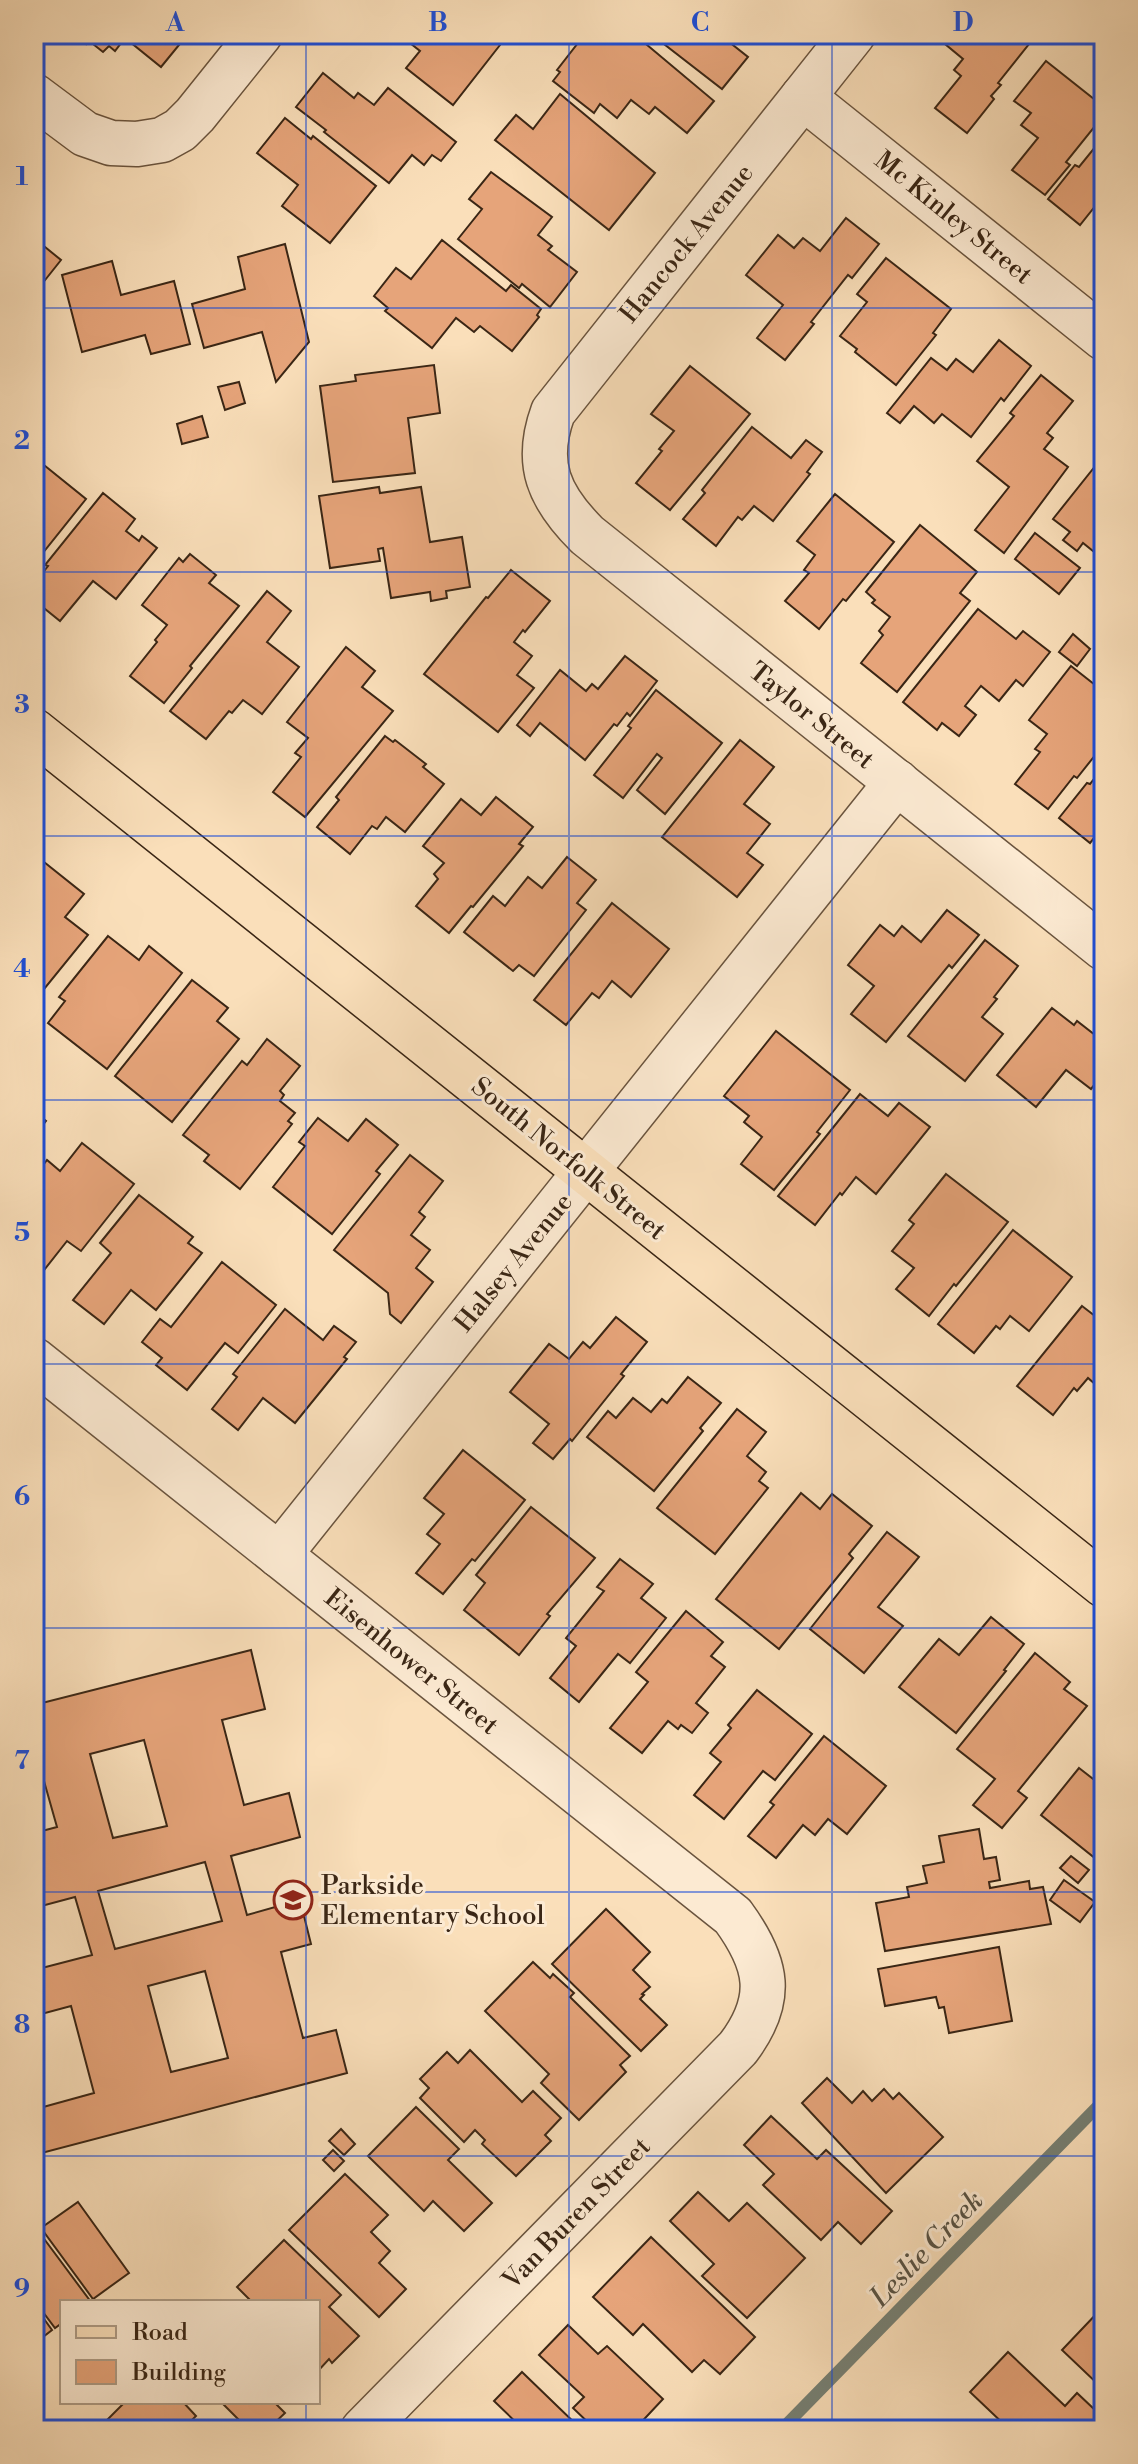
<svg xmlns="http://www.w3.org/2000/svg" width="1138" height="2464" viewBox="0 0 1138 2464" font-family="'Libre Bodoni',serif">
	<rect width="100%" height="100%" fill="#fadfba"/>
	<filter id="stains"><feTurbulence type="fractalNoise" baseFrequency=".0025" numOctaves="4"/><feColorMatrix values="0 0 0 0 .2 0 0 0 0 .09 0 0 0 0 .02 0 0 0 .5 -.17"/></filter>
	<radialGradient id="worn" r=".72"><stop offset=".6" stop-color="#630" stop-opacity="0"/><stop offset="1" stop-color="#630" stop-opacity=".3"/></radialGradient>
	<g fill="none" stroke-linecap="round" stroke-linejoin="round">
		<!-- stream -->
		<polyline stroke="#768074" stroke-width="12" points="781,2430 1104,2100"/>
	</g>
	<!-- building -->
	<g fill="#e6a47a" stroke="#3a2615" stroke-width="2" fill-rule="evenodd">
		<polygon points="73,34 188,34 161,67 125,38 115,51 109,46 103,52 88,40 86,44"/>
		<polygon points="403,34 486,34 500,45 453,105 406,68 420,51 401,36"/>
		<polygon points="585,34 634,34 714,101 687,133 655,107 649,114 631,100 617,118 600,104 594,113 553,81 560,72 557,70"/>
		<polygon points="651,34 719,34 748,57 722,89"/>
		<polygon points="943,34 1037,34 998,83 1001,85 991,96 994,99 967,133 935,108 961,76 954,70 963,59 939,39"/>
		<polygon points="1046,61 1104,107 1104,115 1066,162 1070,165 1045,195 1012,170 1038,138 1021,125 1031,113 1014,101"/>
		<polygon points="323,73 354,98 358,93 374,105 388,88 456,142 441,161 432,155 424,165 412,155 389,183 324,132 326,130 296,107"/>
		<polygon points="560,94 655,173 609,230 495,140 516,115 533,129"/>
		<polygon points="285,118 311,139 313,136 376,186 330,243 282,206 298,185 257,153"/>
		<polygon points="1104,136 1104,195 1080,225 1048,199 1075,165 1079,167"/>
		<polygon points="491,172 552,217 538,235 552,246 548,250 577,272 550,307 522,284 519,288 458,239 482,209 469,199"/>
		<polygon points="34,189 42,196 34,206"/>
		<polygon points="846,218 879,244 852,278 848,275 811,322 814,324 785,360 757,338 783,305 746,275 778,235 794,248 803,238 820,251"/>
		<polygon points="34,238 61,260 34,294"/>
		<polygon points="442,240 506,291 511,285 541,309 537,315 539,317 512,351 480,326 474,332 456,318 432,348 385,311 388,308 374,296 396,268 411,279"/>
		<polygon points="285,244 309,342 276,382 262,332 204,348 192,304 245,289 238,257"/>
		<polygon points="886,258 951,309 933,333 936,335 896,385 855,352 857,349 840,336 867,302 857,294"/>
		<polygon points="112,261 121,295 174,281 190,344 151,354 145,335 82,352 62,275"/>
		<polygon points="999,340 1031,366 1004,401 1001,398 971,437 942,414 934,423 914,406 900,423 887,413 931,358 947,370 956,359 973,372"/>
		<polygon points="434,365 440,413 408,418 415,473 333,482 320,386 356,381 355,375"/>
		<polygon points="690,366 750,414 670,510 636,483 662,451 659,449 674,431 651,414"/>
		<polygon points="1041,375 1073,401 1047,433 1053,438 1044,449 1068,467 1004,553 975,530 1009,487 977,461 1014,416 1010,413"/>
		<polygon points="239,382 245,403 225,410 218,387"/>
		<polygon points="202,416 208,437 182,444 177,424"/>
		<polygon points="752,427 791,458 806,440 822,452 807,472 810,474 773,521 754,506 742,520 738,517 716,546 683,519 705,493 702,490"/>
		<polygon points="1104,455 1104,560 1083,543 1077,551 1063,540 1070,532 1053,519"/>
		<polygon points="34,457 86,499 38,559 34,557"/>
		<polygon points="379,487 380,493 421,487 430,542 462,537 470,587 446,591 447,598 431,601 430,592 391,598 383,548 378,549 380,561 330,568 319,496"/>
		<polygon points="103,493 135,519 126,531 139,541 142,536 157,548 116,599 93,581 60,621 34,600 34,584 48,566 45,565"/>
		<polygon points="835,494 894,542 846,601 843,599 819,629 785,601 809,573 804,570 815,555 797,541"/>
		<polygon points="920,525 977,572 960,593 970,601 897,692 861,663 883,635 879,631 890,617 872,603 875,600 866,592"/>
		<polygon points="1035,533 1080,568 1059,594 1015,559"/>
		<polygon points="190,554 216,575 209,583 239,606 190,666 192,668 164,703 130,676 157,642 155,640 167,625 142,605 179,558 183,562"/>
		<polygon points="511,570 550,601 525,632 523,630 514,642 532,656 517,675 534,688 498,732 424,674 486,597 488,598"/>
		<polygon points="267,591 291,611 267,642 299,667 262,714 243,700 232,713 229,711 206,739 170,711"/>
		<polygon points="978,609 1016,639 1023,631 1050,652 1023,686 1016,680 999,701 981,686 965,706 976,715 959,736 942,723 937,730 903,702"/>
		<polygon points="1073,634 1090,649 1077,666 1059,652"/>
		<polygon points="346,647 375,671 362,687 393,711 305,817 273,792 301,757 295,753 308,738 287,722"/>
		<polygon points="625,656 657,681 630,716 627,713 617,726 614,724 585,760 540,723 530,736 517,725 560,670 586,691 592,684 598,689"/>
		<polygon points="1071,666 1104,692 1104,744 1077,778 1074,776 1048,809 1015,784 1040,752 1035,749 1047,734 1029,720"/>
		<polygon points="656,690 722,743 665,814 637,790 662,758 657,754 623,798 594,775 631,728 628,726"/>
		<polygon points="385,736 393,742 395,740 426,764 423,767 444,784 405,832 386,817 377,829 372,826 350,854 317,827 339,800 336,797"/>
		<polygon points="740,740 774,767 744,804 770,824 747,853 763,865 737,897 662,837"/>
		<polygon points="1104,766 1104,826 1090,843 1059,818 1087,783 1090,784"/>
		<polygon points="496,797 533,827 519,844 523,846 473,907 471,906 449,933 416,906 438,879 434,874 444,863 423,846 461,799 481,815"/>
		<polygon points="567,857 596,880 577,903 586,910 534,976 519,965 513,971 464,932 493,896 505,906 528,877 542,888"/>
		<polygon points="44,862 84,894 65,917 88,935 36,999 34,998 34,874"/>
		<polygon points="612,903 669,949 631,997 612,981 599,998 592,993 566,1025 534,1000"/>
		<polygon points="947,910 979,935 952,968 949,965 886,1042 851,1014 874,986 848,965 880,925 894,936 902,926 921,942"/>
		<polygon points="108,936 139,960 149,946 182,973 107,1069 48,1023 65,1001 59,997"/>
		<polygon points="985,940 1018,966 994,997 997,999 982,1017 1003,1034 965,1081 908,1036"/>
		<polygon points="192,980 228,1008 217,1021 239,1039 172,1122 115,1076"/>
		<polygon points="1052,1008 1074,1025 1077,1021 1104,1042 1104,1073 1091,1089 1066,1070 1036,1107 997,1075"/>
		<polygon points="776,1031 850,1090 817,1132 820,1134 774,1190 741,1164 762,1137 744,1122 749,1116 724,1096"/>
		<polygon points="267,1039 300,1066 280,1091 284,1095 280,1101 295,1113 288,1121 292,1124 240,1189 204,1161 209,1155 183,1135 242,1061 247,1065"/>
		<polygon points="860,1094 888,1116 899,1103 930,1127 876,1194 856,1177 842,1195 840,1193 815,1225 778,1196"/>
		<polygon points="34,1111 46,1121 34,1137"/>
		<polygon points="318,1118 348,1141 366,1119 398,1145 376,1171 380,1174 332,1234 273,1187 305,1146 299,1142"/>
		<polygon points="1104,1140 1104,1158 1096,1151"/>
		<polygon points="82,1143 134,1184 81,1251 67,1241 41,1274 34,1269 34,1177 47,1160 60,1171"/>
		<polygon points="410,1155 443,1181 419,1212 425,1217 411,1235 430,1250 416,1268 433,1282 401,1323 390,1314 388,1293 334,1250"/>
		<polygon points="946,1174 1008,1222 956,1286 954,1284 929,1316 896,1289 914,1268 892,1251 914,1224 909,1220"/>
		<polygon points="139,1195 193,1237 188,1243 202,1253 156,1310 131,1290 104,1324 73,1300 111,1253 100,1243"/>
		<polygon points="1013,1230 1072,1277 1029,1331 1010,1316 1000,1329 996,1326 974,1353 938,1324"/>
		<polygon points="222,1262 276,1305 238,1353 225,1343 187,1390 156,1365 162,1358 142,1342 160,1319 171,1327"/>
		<polygon points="1082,1306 1104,1323 1104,1392 1088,1378 1077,1391 1074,1388 1053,1415 1017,1386"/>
		<polygon points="285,1309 323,1340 334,1326 356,1342 344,1357 347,1359 295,1423 263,1398 238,1430 212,1409 237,1377 233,1374"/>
		<polygon points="616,1317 647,1342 621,1374 624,1376 572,1441 570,1439 553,1459 533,1443 549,1424 510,1392 549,1344 569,1359 583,1342 590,1348"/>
		<polygon points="688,1377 721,1403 700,1428 703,1431 654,1491 587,1437 608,1411 616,1418 633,1398 651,1412 662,1399 667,1403"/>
		<polygon points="737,1409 766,1432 747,1456 766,1472 759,1481 768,1488 715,1554 657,1508"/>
		<polygon points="463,1450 525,1500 475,1561 472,1559 443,1594 416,1573 440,1544 427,1534 444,1514 424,1498"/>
		<polygon points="801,1493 820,1509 832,1494 872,1526 849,1554 853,1558 779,1649 716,1599"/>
		<polygon points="531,1507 595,1558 547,1614 550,1616 519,1655 464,1610 485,1583 476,1575"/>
		<polygon points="887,1532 919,1557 878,1607 903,1626 864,1673 810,1629"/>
		<polygon points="620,1559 653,1584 641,1598 666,1618 630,1663 618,1654 579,1702 550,1678 576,1646 566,1638 604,1591 597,1587"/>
		<polygon points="686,1611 723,1642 711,1656 725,1667 696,1703 708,1713 692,1733 681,1725 678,1729 668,1721 642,1753 610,1728 648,1682 636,1672"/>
		<polygon points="991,1617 1024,1644 1004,1670 1006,1671 956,1733 899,1687 939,1639 959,1655"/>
		<path d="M251,1650l14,59 -43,11 22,85 45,-12 11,44 -69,19 16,59 53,-15 11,44 -30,8 22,86 33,-8 11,43 -313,82v-54l2,8 58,-16 -23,-87 -37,10v-46l58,-15 -17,-58 -41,11v-47l2,-1 2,-28 19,-5 -17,-60 -6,1v-63zM144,1740l23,86 -54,12 -23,-84zM205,1862l17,59 -107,28 -17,-58zM205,1971l23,87 -57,14 -23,-86z"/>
		<polygon points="1035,1653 1070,1682 1064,1689 1087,1706 1018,1791 1027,1798 1002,1828 973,1805 995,1779 957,1749"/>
		<polygon points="757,1690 812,1734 775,1780 763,1771 724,1819 694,1795 721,1762 710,1753 731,1728 728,1725"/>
		<polygon points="824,1736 886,1786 847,1834 828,1819 815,1835 803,1825 776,1858 748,1836 774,1805 770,1802"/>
		<polygon points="1079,1768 1097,1782 1104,1772 1104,1859 1101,1863 1041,1815"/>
		<polygon points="979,1829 984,1859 996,1857 1000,1880 989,1882 990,1888 1029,1881 1030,1889 1043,1887 1051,1924 885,1951 876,1903 909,1897 907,1887 927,1883 923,1866 944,1862 939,1836"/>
		<polygon points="1071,1856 1089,1870 1078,1883 1060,1868"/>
		<polygon points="1064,1880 1095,1902 1080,1922 1050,1900"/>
		<polygon points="606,1909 650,1952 633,1970 650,1987 642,1994 644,1995 640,1999 667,2025 641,2051 552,1964"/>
		<polygon points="999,1947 1012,2021 949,2033 944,2007 939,2008 936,1997 885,2006 878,1969"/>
		<polygon points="533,1962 550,1978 553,1974 574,1993 570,1997 630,2056 620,2065 626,2072 579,2120 541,2083 549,2074 485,2011"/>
		<polygon points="470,2050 522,2102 533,2091 561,2118 545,2135 551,2141 516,2176 482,2144 485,2140 475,2130 464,2142 420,2098 429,2088 420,2079 447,2052 458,2063"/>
		<polygon points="827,2078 852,2103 863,2091 872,2101 884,2089 893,2099 899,2093 943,2137 886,2193 802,2103"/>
		<polygon points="416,2107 459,2149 448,2160 492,2203 464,2231 433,2201 424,2211 368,2156"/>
		<polygon points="771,2116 817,2159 826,2150 892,2211 861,2244 838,2222 821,2240 763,2185 774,2174 744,2145"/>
		<polygon points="341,2129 355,2144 344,2155 329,2141"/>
		<polygon points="333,2150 344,2161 334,2171 323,2160"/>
		<polygon points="345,2174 388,2215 371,2232 390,2251 379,2263 406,2289 379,2317 289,2230"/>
		<polygon points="698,2192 729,2221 747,2203 805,2258 747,2318 702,2276 714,2264 670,2221"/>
		<polygon points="78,2202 129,2273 93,2299 41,2228"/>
		<polygon points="39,2232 91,2302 62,2302 62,2323 55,2328 34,2300 34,2236"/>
		<polygon points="651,2237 755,2337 720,2374 704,2360 692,2372 643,2324 633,2335 593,2297"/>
		<polygon points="284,2240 341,2295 329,2307 359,2336 332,2363 329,2359 318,2371 318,2302 252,2302 237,2287"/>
		<polygon points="34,2305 52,2330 34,2344"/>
		<polygon points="1101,2309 1104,2312 1104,2390 1062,2350"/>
		<polygon points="568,2325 598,2354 607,2346 663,2399 634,2430 596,2430 573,2408 584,2397 539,2355"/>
		<polygon points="1008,2352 1065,2406 1077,2393 1094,2409 1100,2402 1104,2406 1104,2430 1010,2430 970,2392"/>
		<polygon points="522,2372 582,2430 522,2430 523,2429 494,2401"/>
		<polygon points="125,2402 183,2402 196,2416 187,2425 192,2430 117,2430 107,2420"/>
		<polygon points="221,2402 274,2402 285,2413 267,2430 249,2430"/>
	</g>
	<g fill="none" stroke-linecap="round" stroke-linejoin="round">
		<defs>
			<g id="minor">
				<path d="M853,34l-300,378c-19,52 -4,85 34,123l517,413"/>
				<polyline points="34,96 85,134 111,143 137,144 162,140 180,130 195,115 260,34"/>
				<polyline points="803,97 1104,338"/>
				<path d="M34,1360l699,556c35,48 42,83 5,132l-375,382"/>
				<polyline points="279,1555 897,782"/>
			</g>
			<polyline id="major" points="34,731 1104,1585"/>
		</defs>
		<!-- minor casing -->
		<use href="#minor" stroke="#6a543e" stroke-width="47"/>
		<!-- major casing -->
		<use href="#major" stroke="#3a2615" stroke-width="47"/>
		<!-- minor -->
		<use href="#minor" stroke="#fcead2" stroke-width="44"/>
		<!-- major -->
		<use href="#major" stroke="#fadfba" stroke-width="44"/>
	</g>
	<!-- grid -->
	<path fill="none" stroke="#1d4ed8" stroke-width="2" stroke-opacity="0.55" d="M306,34v2268M569,34v2396M832,34v2396M34,308h1070M34,572h1070M34,836h1070M34,1100h1070M34,1364h1070M34,1628h1070M34,1892h1070M34,2156h1070M306,2402v28"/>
	<!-- icons -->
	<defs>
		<symbol id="school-ring" viewBox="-11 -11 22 22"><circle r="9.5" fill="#fcead2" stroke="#8f2418" stroke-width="1.5"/><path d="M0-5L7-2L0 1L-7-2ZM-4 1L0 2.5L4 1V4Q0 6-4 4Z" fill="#8f2418"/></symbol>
	</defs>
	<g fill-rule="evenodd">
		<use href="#school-ring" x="271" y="1878" width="44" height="44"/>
	</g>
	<g text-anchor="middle" stroke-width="6" stroke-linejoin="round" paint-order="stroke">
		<!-- street labels -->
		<g font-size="26" fill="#3a2615" stroke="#fcead2">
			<text transform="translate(954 217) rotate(39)" y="9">Mc Kinley Street</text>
			<text transform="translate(686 243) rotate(-51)" y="9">Hancock Avenue</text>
			<text transform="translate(812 715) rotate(39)" y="9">Taylor Street</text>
			<text transform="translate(569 1158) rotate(39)" y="9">South Norfolk Street</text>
			<text transform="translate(513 1262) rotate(-51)" y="9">Halsey Avenue</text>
			<text transform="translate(412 1661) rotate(39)" y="9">Eisenhower Street</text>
			<text transform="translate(576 2213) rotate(-46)" y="9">Van Buren Street</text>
		</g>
		<!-- poi labels -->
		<g font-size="26" fill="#3a2615" stroke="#fcead2" text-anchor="start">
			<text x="321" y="1894">Parkside<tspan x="321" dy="30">Elementary School</tspan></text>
		</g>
		<!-- water labels -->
		<g font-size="28" font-style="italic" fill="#585344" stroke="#fcead2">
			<text transform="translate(926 2248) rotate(-46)" y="10">Leslie Creek</text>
		</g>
	</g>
	<!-- margin -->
	<rect width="1138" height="2464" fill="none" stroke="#fadfba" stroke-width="88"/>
	<!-- legend -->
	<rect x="60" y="2300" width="260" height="104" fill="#fcead2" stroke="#ae9c86" stroke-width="2"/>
	<rect x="76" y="2326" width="40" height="12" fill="#fadfba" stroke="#ae9c86" stroke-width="2"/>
	<text x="132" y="2340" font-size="24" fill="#3a2615">Road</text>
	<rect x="76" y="2360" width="40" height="24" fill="#e6a47a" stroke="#ae9c86" stroke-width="2"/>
	<text x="132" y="2380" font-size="24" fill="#3a2615">Building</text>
	<rect x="44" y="44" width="1050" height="2376" fill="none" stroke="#1d4ed8" stroke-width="3"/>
	<g font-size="26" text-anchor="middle" font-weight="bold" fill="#1d4ed8">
		<text x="175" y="31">A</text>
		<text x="438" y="31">B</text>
		<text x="700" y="31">C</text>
		<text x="963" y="31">D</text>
		<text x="22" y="185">1</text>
		<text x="22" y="449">2</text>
		<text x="22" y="713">3</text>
		<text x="22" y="977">4</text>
		<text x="22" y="1241">5</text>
		<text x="22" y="1505">6</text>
		<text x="22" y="1769">7</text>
		<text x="22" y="2033">8</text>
		<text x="22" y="2297">9</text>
	</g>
	<rect width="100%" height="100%" filter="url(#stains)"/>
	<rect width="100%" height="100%" fill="url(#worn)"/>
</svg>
